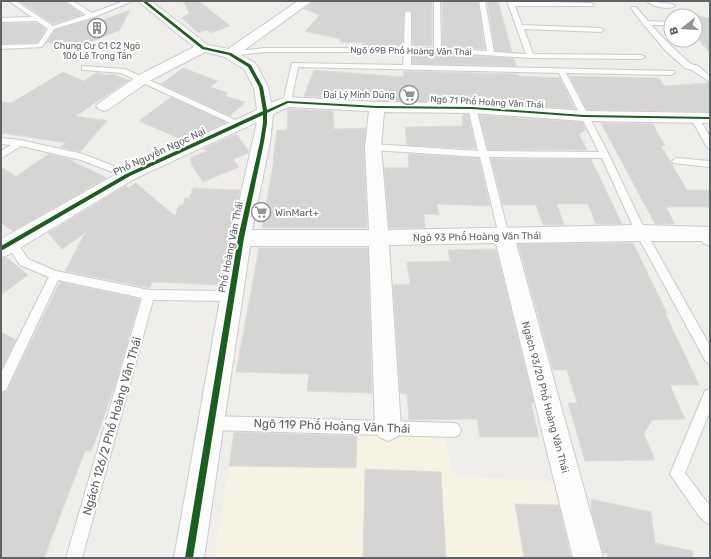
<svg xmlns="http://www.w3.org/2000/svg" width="711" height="559" viewBox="0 0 711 559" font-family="Rubik,sans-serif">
	<rect width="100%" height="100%" fill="#efeeea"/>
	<!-- commercial -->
	<polygon fill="#f7f3e4" points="235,429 357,432 444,437 454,476 559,482 577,558 214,558"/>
	<!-- building -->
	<g fill="#d6d5d3" stroke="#deddd9">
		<polygon points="19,1 64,1 83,15 53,24"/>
		<polygon points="183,1 199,1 230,26 210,33 207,30 198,33 182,18 189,13"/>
		<polygon points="313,1 432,1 432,46 412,46 412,13 409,10 404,13 403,46 362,45 363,43 340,42 340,39 305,31 320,15 304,9"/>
		<polygon points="442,1 478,1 485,49 442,47"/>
		<polygon points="487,1 498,1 512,52 495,51"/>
		<polygon points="130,10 120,30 88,43 46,43 55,30 92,19 97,22"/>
		<polygon points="677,13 710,18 710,53 695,35 695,16 679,16"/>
		<polygon points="1,23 37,23 46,29 37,43 1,44"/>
		<polygon points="412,54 438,54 514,58 516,66 412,64"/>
		<polygon points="183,68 218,81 210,87 228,93 225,96 245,102 230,116 161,84"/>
		<polygon points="314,70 403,77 404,71 518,74 519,76 560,78 575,109 472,102 384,101 333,96 333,98 304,96"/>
		<polygon points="63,72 84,81 97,72 105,75 112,74 129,80 76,116 101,120 103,119 107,121 80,152 60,147 66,143 1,133 1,102 11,103"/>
		<polygon points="569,76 659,78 664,86 708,83 710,83 710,112 587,110"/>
		<polygon points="171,97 226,122 185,141 139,121"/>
		<polygon points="288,109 333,111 334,129 366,128 364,147 367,228 262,228 274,160 273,160 277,130 287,130"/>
		<polygon points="463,114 468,114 476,149 407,145 405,127 462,126"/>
		<polygon points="479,115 582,122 586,130 579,134 587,150 488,150"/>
		<polygon points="601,123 653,124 665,146 661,146 687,190 710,190 710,207 666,207 675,224 655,224"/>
		<polygon points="236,134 249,151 249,153 233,159 239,167 203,182 191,164 191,157 207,151 203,149"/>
		<polygon points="49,154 73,160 72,161 107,178 13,231 1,223 1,167 16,176"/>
		<polygon points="408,154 479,158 490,206 437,204 439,215 424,214 425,228 389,228 384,168 409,168"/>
		<polygon points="491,159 591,159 622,224 596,224 588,204 557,204 564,225 543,225 536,205 503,205"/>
		<polygon points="136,183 175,216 179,205 183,205 185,198 189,198 193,188 240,190 225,263 219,285 153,282 149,288 65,271 85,233 62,249 48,233 125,186 128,188"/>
		<polygon points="633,243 667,313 665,313 699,385 670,385 685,419 652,420 644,434 655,460 585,461 568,403 577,403 567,370 553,370 518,244"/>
		<polygon points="259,248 368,248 372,393 307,391 309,374 236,372"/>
		<polygon points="496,249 534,403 531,403 539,437 480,437 477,419 409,420 407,394 400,393 393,285 410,284 407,262 450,261 448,250"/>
		<polygon points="6,257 28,275 1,295 1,258"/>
		<polygon points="60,282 140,299 116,382 98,434 91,451 85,451 44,558 1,558 1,393 7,391"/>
		<polygon points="1,332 16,340 1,370"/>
		<polygon points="234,432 357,436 356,468 229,466"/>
		<polygon points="365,469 441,472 446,558 363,558"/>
		<polygon points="591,499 651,512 655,543 693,551 692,558 608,558 608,554 603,553 592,514"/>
		<polygon points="515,504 559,505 571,558 524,558"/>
	</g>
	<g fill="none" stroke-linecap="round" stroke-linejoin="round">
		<defs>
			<g id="service">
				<polygon points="9,1 16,1 53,26 86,15 66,1 73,1 92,13 124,1 133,1 94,17 54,29 42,47 1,49 1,45 38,44 48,29 37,21 1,22 1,18 32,17"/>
				<polygon points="434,1 440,1 441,48 487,51 479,1 485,1 494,52 526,54 507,1 591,3 593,4 593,6 515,6 522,25 601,28 604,30 601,32 524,29 533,54 641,55 645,57 641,59 530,58 438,52 411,52 411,65 674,71 675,73 671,75 566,73 609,155 646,232 710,346 710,364 706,362 636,233 602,158 489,157 509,236 508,239 500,239 499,236 480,157 373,150 369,147 373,144 478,151 468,108 472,106 476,108 487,151 599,152 559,73 298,67 291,102 287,104 283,102 292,63 403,65 404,52 264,52 230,56 226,54 230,52 264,48 404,48 405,13 408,11 411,13 411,48 434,48"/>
				<path d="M647,1l25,3 3,2c-6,4 -23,1 -28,-5z"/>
				<polygon points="632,7 636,7 648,21 670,22 671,23 668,25 651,25 672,47 691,64 698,66 710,76 710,82 692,70 685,68 666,51 643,24 631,8"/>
				<polygon points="82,66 125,69 244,124 243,126 237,126 121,73 85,70 82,70"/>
				<polygon points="694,114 697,115 710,137 710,148 707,147 690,117"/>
				<polygon points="1,138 20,140 83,154 131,173 133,175 128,178 81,160 21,146 1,158 1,151 11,145 1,144"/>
				<polygon points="676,158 710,161 710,167 673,163 672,161"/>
				<polygon points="11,239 15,240 28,259 56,271 149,290 231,291 235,293 237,296 235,299 231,301 153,300 82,558 66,558 142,298 58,280 6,390 1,392 1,373 49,277 20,265 6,243 7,240"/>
				<polygon points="710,389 710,411 685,473 710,506 710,525 705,522 699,516 670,474 705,391"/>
				<polygon points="210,416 454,423 459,425 461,430 459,435 454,437 210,430 205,428 203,423 205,418"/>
			</g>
			<path id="minor" d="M138,1h13l57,44 20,4 70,-48h14l-73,53 16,9 2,3 11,21 3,16 16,-6 90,5 95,1 112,8 126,2v10l-126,-2 -112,-8 -88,-1 -3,35 7,83 253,-5 69,2v19l-7,-3 -1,-2h-61l-125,2 87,315h-30l-77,-315 -107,2 12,183 -4,9 -9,4 -9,-4 -4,-9 -6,-182h-119l-46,312h-30l57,-320 26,-116 -123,57 -126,76 -7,2v-18l121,-68 135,-61 -3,-23 -10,-18 -19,-12 -20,-5 -56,29 -40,28 -5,2 -5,-2 -3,-3 3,-3 40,-28 55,-28zM289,107l80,4 -4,36 4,83h-117l18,-88 3,-28z"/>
		</defs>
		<!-- service casing -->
		<use href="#service" stroke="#cbcccc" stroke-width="2"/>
		<!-- minor casing -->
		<use href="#minor" stroke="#cbcccc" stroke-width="2"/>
		<!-- service -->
		<use href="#service" fill="#fdfcfc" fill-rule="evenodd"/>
		<!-- minor -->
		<use href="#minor" fill="#fdfcfc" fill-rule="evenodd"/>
		<defs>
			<polygon id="cycleway" points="142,1 146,1 204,47 231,53 251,65 263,87 267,110 287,101 377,106 472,107 584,115 710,117 710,119 584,117 472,109 377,108 288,103 267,113 267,123 264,142 244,238 193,558 185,558 238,238 260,142 263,123 263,115 130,176 1,251 1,246 126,174 263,111 259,87 248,67 229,55 202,49"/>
		</defs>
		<!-- cycleway casing -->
		<use href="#cycleway" stroke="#fff" stroke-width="2"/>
		<!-- cycleway -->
		<use href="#cycleway" fill="#1b5e20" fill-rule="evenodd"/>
	</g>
	<!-- icons -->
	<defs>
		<symbol id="building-ring" viewBox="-11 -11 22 22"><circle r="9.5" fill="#fff" stroke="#919496" stroke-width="1.5"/><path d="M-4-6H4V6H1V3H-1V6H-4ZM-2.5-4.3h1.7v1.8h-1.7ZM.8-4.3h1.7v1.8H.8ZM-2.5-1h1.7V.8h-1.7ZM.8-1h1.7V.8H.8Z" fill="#919496"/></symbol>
		<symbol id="supermarket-ring" viewBox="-11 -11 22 22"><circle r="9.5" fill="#fff" stroke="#919496" stroke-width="1.5"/><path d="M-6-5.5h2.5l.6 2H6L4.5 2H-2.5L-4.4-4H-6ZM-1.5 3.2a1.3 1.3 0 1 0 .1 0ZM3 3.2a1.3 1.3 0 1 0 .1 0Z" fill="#919496"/></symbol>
	</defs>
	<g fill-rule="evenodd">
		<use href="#building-ring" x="86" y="17" width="22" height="22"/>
		<use href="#supermarket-ring" x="398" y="84" width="22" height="22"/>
		<use href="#supermarket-ring" x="250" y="201" width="22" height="22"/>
	</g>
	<g text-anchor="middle" stroke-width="4" stroke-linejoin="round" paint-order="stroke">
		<!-- far-poi labels -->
		<g font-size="9" fill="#5f6368" stroke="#fff">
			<text x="97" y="49">Chung Cư C1 C2 Ngõ<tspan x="97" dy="10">106 Lê Trọng Tấn</tspan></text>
			<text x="395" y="98" text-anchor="end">Đại Lý Minh Dũng</text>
		</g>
		<!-- far-street labels -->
		<g font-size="9" fill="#5f6368" stroke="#fff">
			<text transform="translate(411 51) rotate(1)" y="3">Ngõ 69B Phố Hoàng Văn Thái</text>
			<text transform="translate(487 102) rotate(3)" y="3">Ngõ 71 Phố Hoàng Văn Thái</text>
		</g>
		<!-- street labels -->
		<g font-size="10" fill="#5f6368" stroke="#fff">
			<text transform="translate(159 151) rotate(-25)" y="4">Phố Nguyễn Ngọc Nại</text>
			<text transform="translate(477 236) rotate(-1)" y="4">Ngõ 93 Phố Hoàng Văn Thái</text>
			<text transform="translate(230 247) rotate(-79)" y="4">Phố Hoàng Văn Thái</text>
			<text transform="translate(546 397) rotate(75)" y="4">Ngách 93/20 Phố Hoàng Văn Thái</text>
		</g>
		<!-- poi labels -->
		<g font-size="10" fill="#5f6368" stroke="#fff" text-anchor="start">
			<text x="275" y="216">WinMart+</text>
		</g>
		<!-- near-street labels -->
		<g font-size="12" fill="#5f6368" stroke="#fff">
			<text transform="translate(112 426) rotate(-74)" y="4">Ngách 126/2 Phố Hoàng Văn Thái</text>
			<text transform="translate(332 426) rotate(2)" y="4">Ngõ 119 Phố Hoàng Văn Thái</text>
		</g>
	</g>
	<!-- border -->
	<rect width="711" height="559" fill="none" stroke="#5f6368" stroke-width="4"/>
	<!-- north arrow -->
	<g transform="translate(683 28) rotate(253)"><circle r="19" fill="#ffffff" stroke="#bfc1c3"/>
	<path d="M0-3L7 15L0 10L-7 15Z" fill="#919496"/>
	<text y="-6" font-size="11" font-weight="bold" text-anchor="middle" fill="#5f6368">B</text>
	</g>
</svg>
